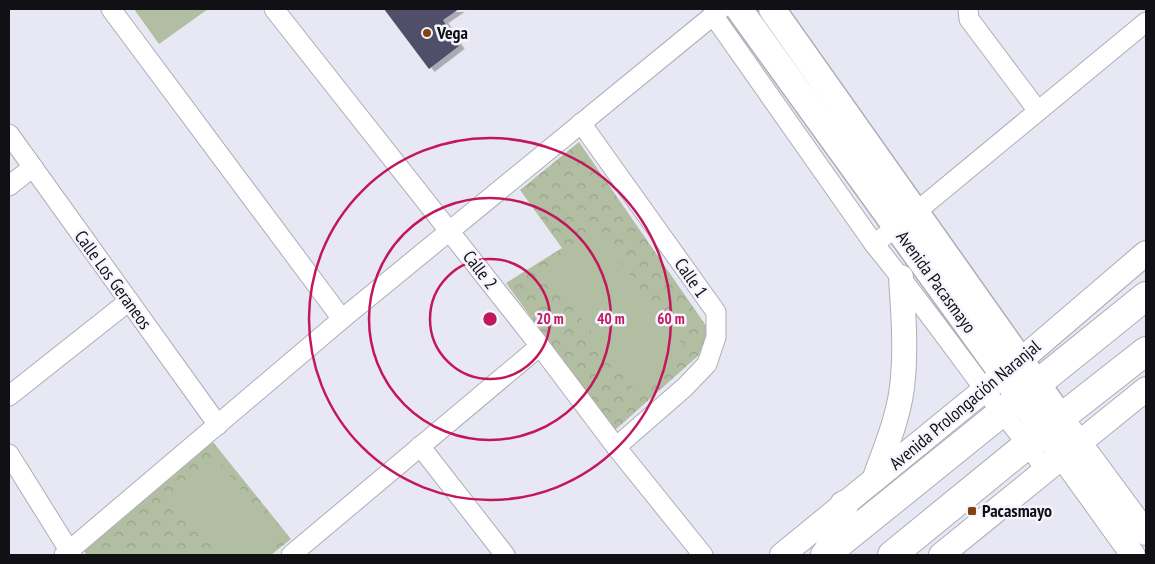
<svg xmlns="http://www.w3.org/2000/svg" width="1155" height="564" viewBox="0 0 1155 564" font-family="'PT Sans Narrow',sans-serif">
	<defs>
		<pattern id="park-crowns" width="20" height="18" patternUnits="userSpaceOnUse" patternTransform="scale(1.25)"><rect width="20" height="18" fill="#b2bea2"/><path d="M2 6a3 3 0 1 1 6 0M12 15a3 3 0 1 1 6 0" fill="none" stroke="#98a28b"/></pattern>
		<filter id="shadow"><feDropShadow dx="5.5" dy="3" stdDeviation="0" flood-color="#0004"/></filter>
	</defs>
	<rect width="100%" height="100%" fill="#e8e8f4"/>
	<!-- park -->
	<g fill="url(#park-crowns)">
		<polygon points="579,142 709,330 699,355 614,431 506,283 562,248 520,190"/>
		<polygon points="213,442 291,539 271,555 87,555 84,551"/>
	</g>
	<!-- garden -->
	<g fill="#b2bea2">
		<polygon points="134,9 208,9 159,44"/>
		<polygon points="596,230 688,352 636,392 544,269"/>
		<polygon points="215,459 280,536 257,555 222,555 172,496"/>
	</g>
	<!-- building -->
	<polygon fill="#504f69" filter="url(#shadow)" points="384,9 459,9 443,20 459,46 429,69"/>
	<g fill="none" stroke-linecap="round" stroke-linejoin="round">
		<defs>
			<g id="minor">
				<polyline points="111,9 342,319"/>
				<polyline points="274,9 540,346 616,447 703,555"/>
				<polyline points="968,9 969,19 1038,111"/>
				<path d="M713,15l161,229c40,49 76,99 114,150 19,26 40,49 57,76"/>
				<polyline points="581,123 716,312 716,337 707,364 685,387 616,447"/>
				<polyline points="9,134 218,425"/>
				<polyline points="9,186 33,167"/>
				<polyline points="874,244 916,212 1146,22"/>
				<polyline points="9,396 129,301"/>
				<polyline points="420,446 505,555"/>
				<polyline points="9,454 72,555"/>
				<polyline points="64,555 342,319 721,9"/>
				<polyline points="291,555 540,346"/>
			</g>
			<g id="tertiary">
				<polyline points="1061,418 1146,533"/>
				<polyline points="1054,445 1133,555"/>
				<path d="M874,480c12,-33 27,-68 29,-103 3,-34 0,-67 -2,-100"/>
				<polyline points="782,555 1021,360 1146,253"/>
				<polyline points="941,555 1146,389"/>
			</g>
			<g id="secondary">
				<polyline points="739,9 1044,431"/>
				<polyline points="772,9 1061,418"/>
			</g>
			<g id="primary">
				<polyline points="828,552 844,505"/>
				<polyline points="825,555 1146,296"/>
				<polyline points="892,555 1044,431 1146,351"/>
			</g>
		</defs>
		<!-- minor casing -->
		<use href="#minor" stroke="#adadb8" stroke-width="21"/>
		<!-- tertiary casing -->
		<use href="#tertiary" stroke="#adadb8" stroke-width="26"/>
		<!-- secondary casing -->
		<use href="#secondary" stroke="#adadb8" stroke-width="29"/>
		<!-- primary casing -->
		<use href="#primary" stroke="#adadb8" stroke-width="30"/>
		<!-- minor -->
		<use href="#minor" stroke="#fff" stroke-width="19"/>
		<!-- tertiary -->
		<use href="#tertiary" stroke="#fff" stroke-width="24"/>
		<!-- secondary -->
		<use href="#secondary" stroke="#fff" stroke-width="26"/>
		<!-- primary -->
		<use href="#primary" stroke="#fff" stroke-width="28"/>
	</g>
	<!-- distance rings -->
	<g fill="none" stroke="#c2185b" stroke-width="2.5">
		<circle cx="490" cy="319" r="60"/>
		<circle cx="490" cy="319" r="121"/>
		<circle cx="490" cy="319" r="181"/>
	</g>
	<!-- markers -->
	<g fill="#844210" stroke="#f6f5ff" stroke-width="2">
		<circle cx="427" cy="33" r="5"/>
		<rect x="967" y="506" width="10" height="10" rx="2.5"/>
	</g>
	<g text-anchor="middle" stroke-width="5" stroke-linejoin="round" paint-order="stroke">
		<!-- poi labels -->
		<g font-size="18" font-weight="bold" fill="#111115" stroke="#f6f5ff" text-anchor="start">
			<text x="437" y="39">Vega</text>
			<text x="982" y="517">Pacasmayo</text>
		</g>
		<!-- street labels -->
		<g font-size="18" fill="#111115" stroke="#f6f5ff">
			<text transform="translate(480 270) rotate(52)" y="6">Calle 2</text>
			<text transform="translate(691 278) rotate(55)" y="6">Calle 1</text>
			<text transform="translate(113 280) rotate(54)" y="6">Calle Los Geraneos</text>
			<text transform="translate(936 282) rotate(54)" y="6">Avenida Pacasmayo</text>
			<text transform="translate(965 405) rotate(-40)" y="6">Avenida Prolongación Naranjal</text>
		</g>
	</g>
	<circle cx="490" cy="319" r="8" fill="#c2185b" stroke="#f6f5ff" stroke-width="2.5"/>
	<g font-size="15" text-anchor="middle" font-weight="bold" fill="#c2185b" stroke="#f6f5ff" stroke-width="5" stroke-linejoin="round" paint-order="stroke">
		<text x="550" y="324">20 m</text>
		<text x="611" y="324">40 m</text>
		<text x="671" y="324">60 m</text>
	</g>
	<!-- border -->
	<rect width="1155" height="564" fill="none" stroke="#111115" stroke-width="20"/>
</svg>
